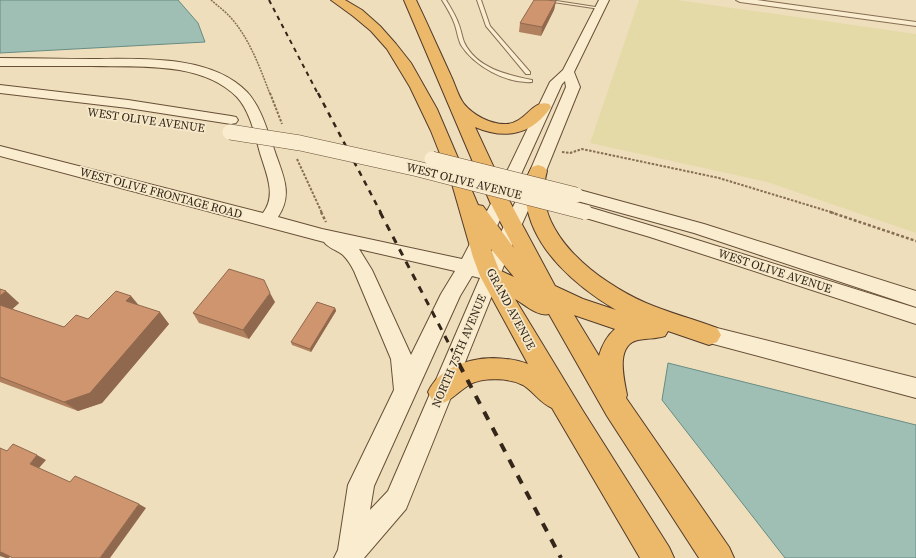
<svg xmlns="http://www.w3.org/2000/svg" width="916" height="558" viewBox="0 0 916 558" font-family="'Source Serif 4',serif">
	<rect width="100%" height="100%" fill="#efdebb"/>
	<!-- farmland -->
	<polygon fill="#e4daa8" points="639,0 677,0 916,34 916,233 767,182 590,143"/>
	<!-- water -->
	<g fill="#9fbfb5" stroke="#678c82">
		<polygon points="0,0 178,0 198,23 205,42 0,53"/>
		<polygon points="668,363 916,425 916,558 785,558 662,400"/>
	</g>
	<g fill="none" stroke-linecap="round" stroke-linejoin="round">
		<defs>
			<g id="service">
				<path d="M442,0h4c5,8 10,16 13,25 2,5 3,12 5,17 12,26 43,33 68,38v2c-25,2 -58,-16 -71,-37 -3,-6 -4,-14 -6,-20 -3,-9 -8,-17 -13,-25z"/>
				<polygon points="477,0 481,0 490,26 530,72 530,74 526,74 486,26"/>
				<polygon points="540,0 550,0 602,8 600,9"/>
			</g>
			<polygon id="minor" points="736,0 757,0 916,22 916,26 740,2"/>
			<g id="secondary">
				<path d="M599,0h10l-35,72 6,15 -34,84 -35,77 -105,261 -42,49h-30l4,-8 10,-65 46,-95 -3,-31 -37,-88c-3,-6 -6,-11 -11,-16 -6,-5 -15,-7 -19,-13l-324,-86v-10l263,67c14,-18 3,-40 -3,-60 -5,-18 -10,-42 -23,-56 -35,-36 -100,-30 -146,-31 -30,0 -61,0 -91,0v-8c30,0 60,1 91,1 47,0 120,-5 156,33 14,15 20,38 27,57 8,25 20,44 4,68l44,12 140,30 36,-69 52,-108 13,-12zM565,81l1,6 -36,84 -45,95 -7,-2 24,-48 60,-132zM359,249l96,22 -14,23 -30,61 -39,-85zM472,276l8,2 -92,213 -18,19 4,-24 86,-190z"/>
				<polygon points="0,85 128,100 231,116 236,117 238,120 236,123 231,124 128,108 0,93"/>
				<polygon points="576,189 704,224 916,291 916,307 694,233 570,199 568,195 570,191"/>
				<polygon points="585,206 662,229 916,308 916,324 650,237 579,216 577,212 579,208"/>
				<polygon points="709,326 916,378 916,398 702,341 699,335 702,329"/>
			</g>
			<path id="trunk" d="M331,0h14l17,10 18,16 16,18 15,19 26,46 41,96 5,1 31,42 -24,-46 -86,-202h12c12,25 23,50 35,76 4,8 7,20 13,28 9,11 27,21 43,20 19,-1 25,-25 42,-20l2,3c-19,28 -46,33 -76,20l35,75 45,84 28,13 33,11c-39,-23 -83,-60 -90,-108 -2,-12 -1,-24 6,-35l6,-2 6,2 3,4c-18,60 51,111 99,132 23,10 48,16 71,25l4,7 -4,7 -8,3 -41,-14 -3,5c-9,3 -17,2 -27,4 -23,5 -14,39 -11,55l-1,3 103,149 5,11h-35l-92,-142 -58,-102c-11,3 -25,-10 -34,-15l68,112 86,136 5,11h-34l-88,-150c-12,-5 -18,-16 -29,-23 -13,-7 -41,-8 -54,0 -10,6 -17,15 -28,19l-9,-4 -4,-8c16,-35 68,-40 100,-28l-48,-88 -7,-19 -21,-73 -21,-53 -21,-44 -23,-38 -16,-18 -18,-15zM491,249l23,28 -15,-7zM574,315l41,14c-8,7 -13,16 -16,27z"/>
		</defs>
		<!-- service casing -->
		<use href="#service" stroke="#866e55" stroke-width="2"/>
		<!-- minor casing -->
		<use href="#minor" stroke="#866e55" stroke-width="2"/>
		<!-- secondary casing -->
		<use href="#secondary" stroke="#674f38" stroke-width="2"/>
		<!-- trunk casing -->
		<use href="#trunk" stroke="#533c2a" stroke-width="2"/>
		<!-- path-far2 -->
		<path stroke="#866e55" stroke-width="1.5" stroke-dasharray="2 1" stroke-linecap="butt" d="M211,0c7,6 15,12 21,19 18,21 28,49 38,75"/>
		<!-- path-far1 -->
		<g stroke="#866e55" stroke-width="2" stroke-dasharray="2.5 1.5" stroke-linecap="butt">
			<polyline points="270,93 282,124"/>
			<polyline points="562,152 570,153 582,149 719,178 834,213"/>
			<polyline points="297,159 322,213"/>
		</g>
		<!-- path -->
		<g stroke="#866e55" stroke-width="2.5" stroke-dasharray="3 2" stroke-linecap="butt">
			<polyline points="321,212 326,222"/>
			<polyline points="830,212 916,241"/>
		</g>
		<!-- service -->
		<use href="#service" fill="#faecce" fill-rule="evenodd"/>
		<!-- minor -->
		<use href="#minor" fill="#faecce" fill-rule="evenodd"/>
		<!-- secondary -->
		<use href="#secondary" fill="#faecce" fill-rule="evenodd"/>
		<!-- trunk -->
		<use href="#trunk" fill="#ecb86a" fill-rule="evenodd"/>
		<!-- rail-far3 -->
		<polyline stroke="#34261a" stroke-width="2" stroke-dasharray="4.5 4.5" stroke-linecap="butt" points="269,0 318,94"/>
		<!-- rail-far2 -->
		<polyline stroke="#34261a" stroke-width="2.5" stroke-dasharray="5.5 5.5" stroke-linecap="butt" points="318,93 381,213"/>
		<!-- rail-far1 -->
		<polyline stroke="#34261a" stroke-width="3" stroke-dasharray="7 7" stroke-linecap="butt" points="380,212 460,365"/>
		<!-- rail -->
		<polyline stroke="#34261a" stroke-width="4" stroke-dasharray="9 9" stroke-linecap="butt" points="459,364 561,558"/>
		<defs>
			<g id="secondary-bridge">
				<polyline points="230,132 300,143 418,169 585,212"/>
				<polyline points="432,159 576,195"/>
			</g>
		</defs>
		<!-- secondary-bridge casing -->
		<use href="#secondary-bridge" stroke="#674f38" stroke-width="16" stroke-linecap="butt"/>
		<!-- secondary-bridge -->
		<use href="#secondary-bridge" stroke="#faecce" stroke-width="15"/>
	</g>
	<!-- wall -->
	<g fill="#b1805f">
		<polygon points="556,1 554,10 541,36 519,32 520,23"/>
		<polygon points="0,289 19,303 12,309 64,327 88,319 131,296 138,305 169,324 102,403 78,411 0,382"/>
		<polygon points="275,302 249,339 199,323 193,313"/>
		<polygon points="335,308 336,311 311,352 292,345 291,342"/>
	</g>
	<!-- shaded-wall -->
	<g fill="#90684e">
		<polygon points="556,1 554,10 541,36 542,27"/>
		<polygon points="6,291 19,303 7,314 0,308 0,296"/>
		<polygon points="270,293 275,302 249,339 243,330"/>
		<polygon points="131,296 141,308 126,301"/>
		<polygon points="335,308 336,311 311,352 310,349"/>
		<polygon points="160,312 169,324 102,403 78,411 64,402"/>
		<polygon points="37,455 46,460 39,468 30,464"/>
		<polygon points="139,504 146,508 110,558 100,558"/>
		<polygon points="1,552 12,555 9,558 6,558 0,556 0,553"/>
	</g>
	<!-- building -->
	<g fill="#ce956f" stroke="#90684e">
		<polygon points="534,0 546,0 556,1 542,27 520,23"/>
		<polygon points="229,269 264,280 270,293 243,330 193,313"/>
		<polygon points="0,289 6,291 0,296"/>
		<polygon points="116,291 131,296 126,301 160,312 90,393 64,402 0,377 0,305 64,327 76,315 88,319"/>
		<polygon points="317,302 335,308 310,349 291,342"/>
		<polygon points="13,444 37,455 30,464 70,482 75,476 139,504 100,558 13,558 1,552 0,553 0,448 7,451"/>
	</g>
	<g text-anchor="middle" stroke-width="3.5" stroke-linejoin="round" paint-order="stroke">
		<!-- street labels -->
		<g font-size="12" fill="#34261a" stroke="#f6e9ca">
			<text transform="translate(146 120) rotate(8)" y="4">WEST OLIVE AVENUE</text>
			<text transform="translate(464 181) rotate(14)" y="4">WEST OLIVE AVENUE</text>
			<text transform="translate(161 193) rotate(15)" y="4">WEST OLIVE FRONTAGE ROAD</text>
			<text transform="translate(775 271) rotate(18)" y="4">WEST OLIVE AVENUE</text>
			<text transform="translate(511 309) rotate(62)" y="4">GRAND AVENUE</text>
			<text transform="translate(459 351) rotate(-67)" y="4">NORTH 75TH AVENUE</text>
		</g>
	</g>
</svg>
